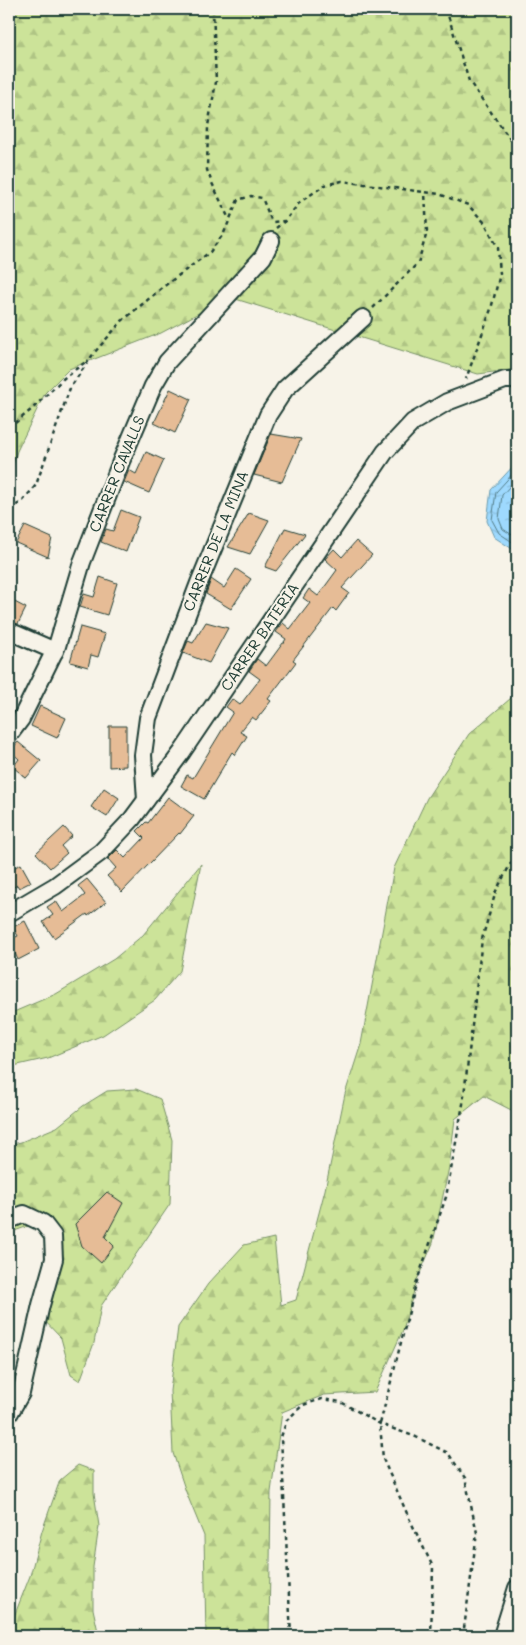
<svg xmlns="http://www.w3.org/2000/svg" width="526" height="1645" viewBox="0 0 526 1645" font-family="Mali,sans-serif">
	<defs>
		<pattern id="forest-firs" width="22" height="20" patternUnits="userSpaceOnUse" patternTransform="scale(1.25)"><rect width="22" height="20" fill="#cce399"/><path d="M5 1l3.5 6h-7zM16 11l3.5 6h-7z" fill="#afc484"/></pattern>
		<pattern id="water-ripples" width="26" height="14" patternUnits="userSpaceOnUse" patternTransform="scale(1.25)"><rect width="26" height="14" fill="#9ed9fe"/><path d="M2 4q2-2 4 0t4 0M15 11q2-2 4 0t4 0" fill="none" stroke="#88bbda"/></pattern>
	</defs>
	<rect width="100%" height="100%" fill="#f7f3e8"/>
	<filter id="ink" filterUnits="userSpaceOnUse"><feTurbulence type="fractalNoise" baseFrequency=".02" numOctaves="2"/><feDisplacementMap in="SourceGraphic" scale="10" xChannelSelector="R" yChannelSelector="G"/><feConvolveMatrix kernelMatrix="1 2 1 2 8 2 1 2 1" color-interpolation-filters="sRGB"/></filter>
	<g filter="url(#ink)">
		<!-- forest -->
		<g fill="url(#forest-firs)" stroke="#769066">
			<polygon points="9,9 517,9 517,369 478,374 229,297 161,333 69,369 45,393 17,451 9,479"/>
			<polygon points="517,693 517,1113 484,1096 455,1119 449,1167 433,1243 417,1280 403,1330 375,1392 324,1395 282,1412 271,1492 269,1636 206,1636 204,1536 186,1492 173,1453 170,1391 178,1327 208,1284 244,1245 274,1238 281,1305 296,1300 325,1190 345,1094 361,1044 394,868 427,798 469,734"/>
			<polygon points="201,864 180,971 155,1000 103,1035 48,1058 9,1067 9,1014 56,994 114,959 143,935"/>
			<polygon points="136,1089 160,1099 172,1140 170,1204 101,1306 94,1343 80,1381 71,1375 61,1338 40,1316 53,1260 48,1237 31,1225 9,1233 9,1145 21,1142 57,1127 83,1106 107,1091"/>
			<polygon points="78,1465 94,1471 94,1493 99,1526 93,1567 93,1609 99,1636 9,1636 9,1629 30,1576 42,1531 60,1480"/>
		</g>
		<!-- water -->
		<polygon fill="url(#water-ripples)" stroke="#6b9bad" points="517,462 517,552 494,537 487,521 491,490"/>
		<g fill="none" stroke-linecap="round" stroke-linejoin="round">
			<!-- shore -->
			<g stroke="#527b85" stroke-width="1">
				<polyline points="517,469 496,492 492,520 499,533 517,545"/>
				<polyline points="517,478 502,495 499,519 503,529 517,538"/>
			</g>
		</g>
		<!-- building -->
		<g fill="#e6bc96" stroke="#1f3d34">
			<polygon points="170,389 191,399 175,433 154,423"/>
			<polygon points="271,434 301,439 282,482 254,475"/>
			<polygon points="146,452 164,460 149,493 124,482 129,470 136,474"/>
			<polygon points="121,510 139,517 126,552 101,542 106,529 113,531"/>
			<polygon points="249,513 269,520 250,554 228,547"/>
			<polygon points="25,526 52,538 48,557 16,543"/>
			<polygon points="285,528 305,534 276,571 265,567"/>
			<polygon points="356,541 372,555 342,588 349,593 336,611 333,608 293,660 296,662 268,699 271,701 256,720 252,717 240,732 247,736 235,755 232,752 204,799 181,786 187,775 193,778 233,712 226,707 232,699 240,705 260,679 249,671 257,659 266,666 283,643 285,643 284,642 286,639 276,632 283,623 290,629 310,603 303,598 309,589 318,596 337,570 325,559 334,549 342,557"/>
			<polygon points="236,569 251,579 231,609 206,594 211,579 224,588"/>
			<polygon points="100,577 117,583 107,615 80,607 84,594 94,597"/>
			<polygon points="9,599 26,608 18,624 9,621"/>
			<polygon points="206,622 228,628 209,663 183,653 188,641 193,643"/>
			<polygon points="80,627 105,634 98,657 91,655 88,667 70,662"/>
			<polygon points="40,706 66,718 57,738 31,726"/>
			<polygon points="109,726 126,726 126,766 109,767"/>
			<polygon points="18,742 41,761 26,778 13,767 19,759 10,751"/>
			<polygon points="104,788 119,798 107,817 91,807"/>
			<polygon points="168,797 194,816 180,834 179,833 122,892 107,876 116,868 108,859 117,850 125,858 144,838 137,831 146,822 148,823"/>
			<polygon points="64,827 72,836 61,846 67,853 50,868 36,853"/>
			<polygon points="21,864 31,882 19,888 17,885 9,890 9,870"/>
			<polygon points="87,879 106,902 88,916 87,914 54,938 43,922 53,915 47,907 56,901 63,912 85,895 78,886"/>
			<polygon points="25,921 39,949 18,960 9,940 18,936 13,927"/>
			<polygon points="107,1192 123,1203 105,1237 114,1246 101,1263 82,1246 75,1224"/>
		</g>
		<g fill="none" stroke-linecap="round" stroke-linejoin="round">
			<defs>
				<g id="minor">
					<polyline points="9,631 55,651"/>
					<polyline points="9,735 21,719 57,646 82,562 122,459 153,386 167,362 263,257 271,241"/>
					<polyline points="146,800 143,755 148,718 199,583 268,415 285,389 363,318"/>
					<polyline points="9,913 55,886 101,852 132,819 182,752 385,452 413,422 447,402 505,380 517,380"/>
					<polyline points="9,1220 24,1214 43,1223 53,1236 54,1259 41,1305 21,1393 9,1414"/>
					<polyline points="502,1636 517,1588"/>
				</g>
			</defs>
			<!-- minor casing -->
			<use href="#minor" stroke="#1f3d34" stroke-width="20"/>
			<!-- path -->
			<g stroke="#1f3d34" stroke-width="2.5" stroke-dasharray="4 4" stroke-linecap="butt">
				<polyline points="213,9 216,82 208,126 207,170 212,183 229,219"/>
				<polyline points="446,9 469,81 517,149"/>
				<polyline points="276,228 285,221 300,202 325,185 342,181 439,194 468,205 485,223 498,248 500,274 491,309 466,379"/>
				<polyline points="373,308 418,263 427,232 425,192"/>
				<polyline points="9,428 31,410 64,378 88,360"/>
				<polyline points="9,509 22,502 36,485 70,388 94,353 122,321 163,287 210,252 224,233 238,200 251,196 262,198 272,222 285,221"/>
				<polyline points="291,1636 281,1437 287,1420 303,1405 322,1399 341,1402 380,1424 416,1437 448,1453 465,1478 477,1533 463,1636"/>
				<polyline points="431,1636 433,1567 409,1518 383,1459 380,1424 416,1284 446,1197 463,1104 482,939 496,891 517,852"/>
			</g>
			<!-- minor -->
			<use href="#minor" stroke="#f7f3e8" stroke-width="16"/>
		</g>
	</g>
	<g text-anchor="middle" stroke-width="4" stroke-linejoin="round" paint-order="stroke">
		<!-- street labels -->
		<g font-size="15" fill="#1f3d34" stroke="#f7f3e8">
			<text transform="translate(117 474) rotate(-68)" y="5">CARRER CAVALLS</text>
			<text transform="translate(216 541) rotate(-68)" y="5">CARRER DE LA MINA</text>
			<text transform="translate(260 637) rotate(-56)" y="5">CARRER BATERIA</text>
		</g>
	</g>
	<!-- margin -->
	<rect width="526" height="1645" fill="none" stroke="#f7f3e8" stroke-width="30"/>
	<rect x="15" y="15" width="496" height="1615" fill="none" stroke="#1f3d34" stroke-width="2" filter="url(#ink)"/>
</svg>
